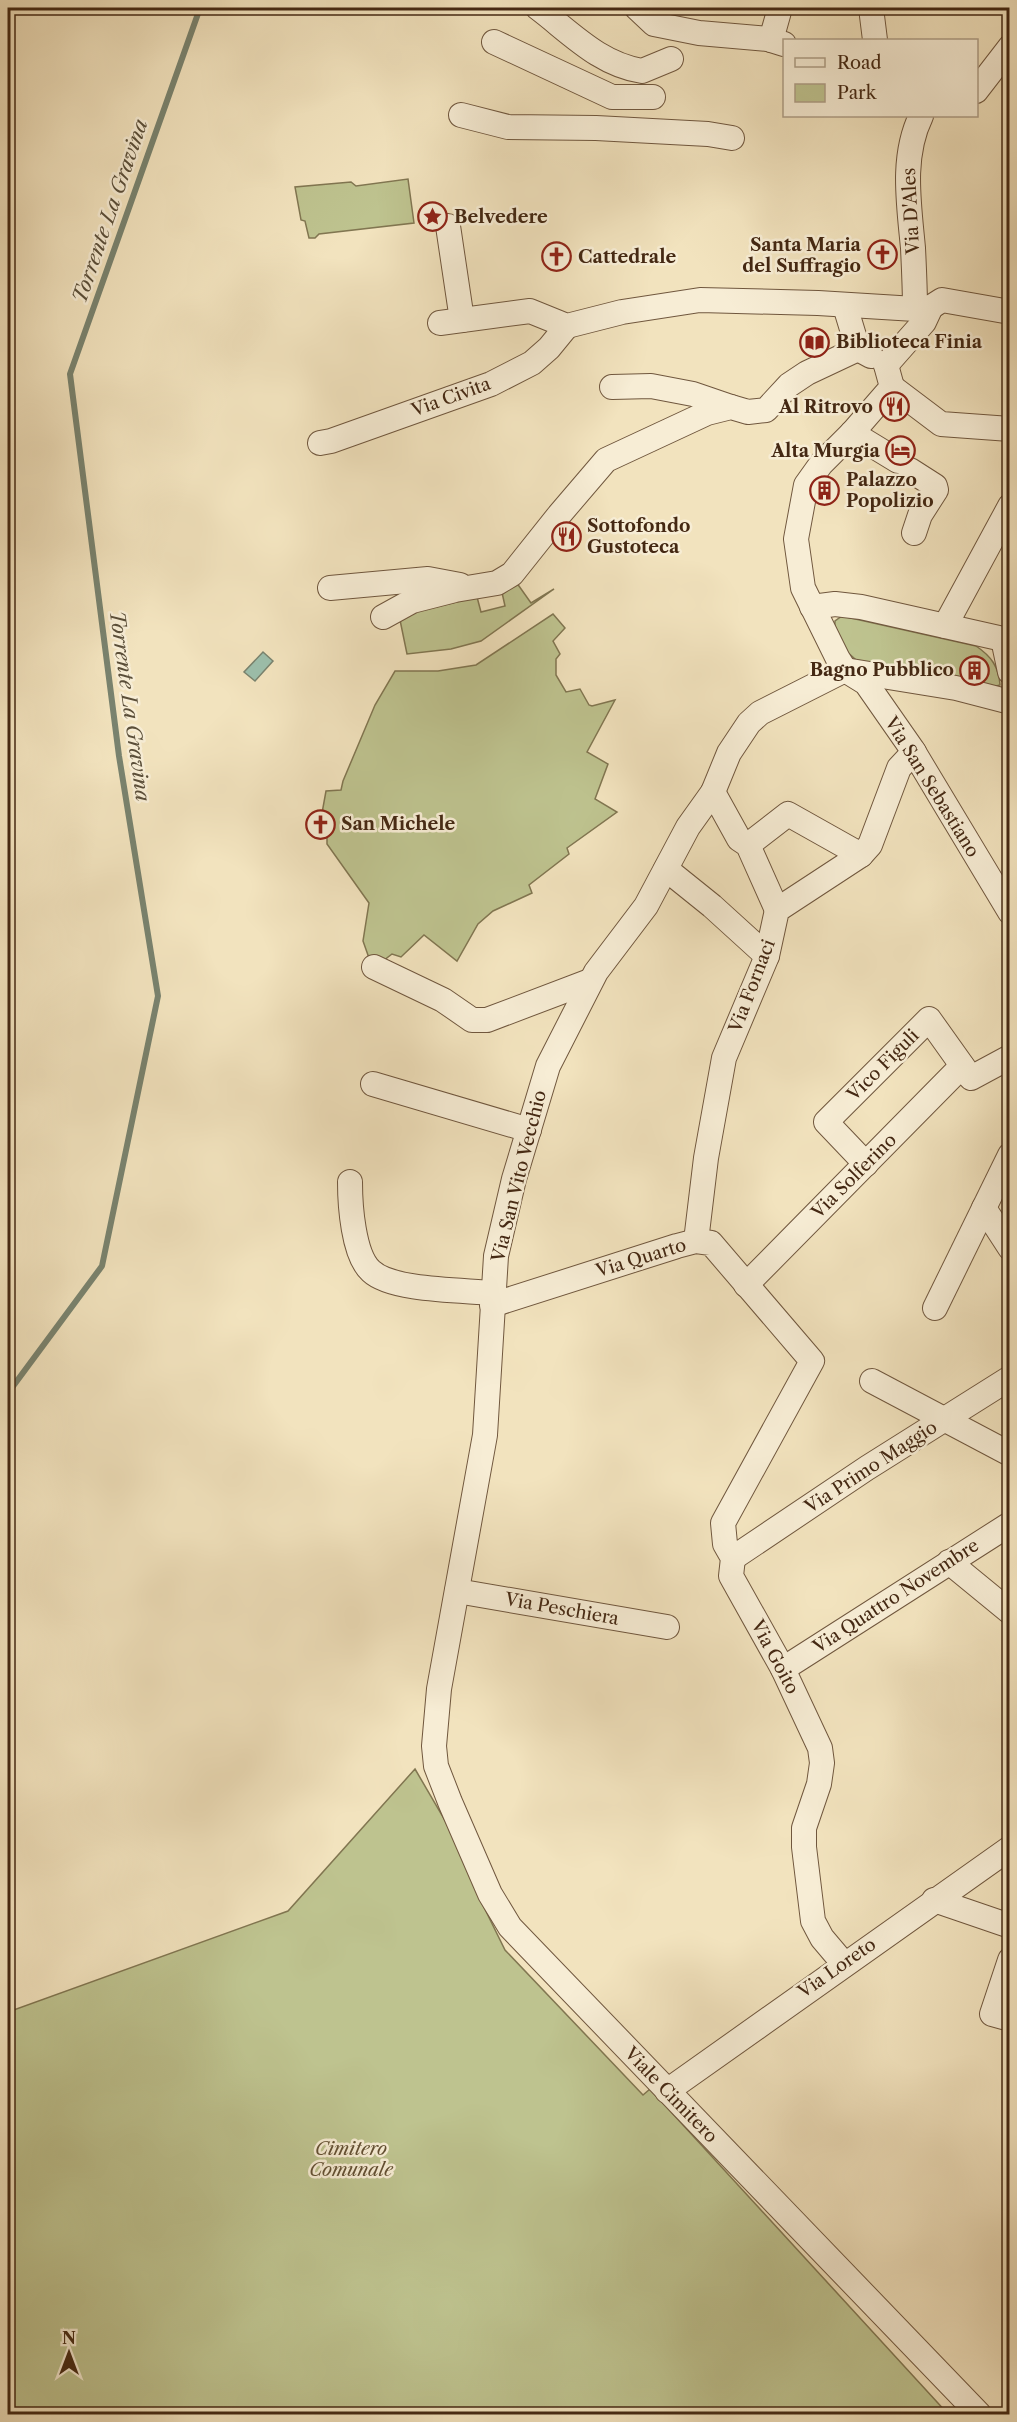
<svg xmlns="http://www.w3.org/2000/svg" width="1017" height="2422" viewBox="0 0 1017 2422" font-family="'Libre Caslon Text',serif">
	<rect width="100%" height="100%" fill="#f2e3be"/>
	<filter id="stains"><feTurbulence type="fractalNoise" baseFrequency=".00333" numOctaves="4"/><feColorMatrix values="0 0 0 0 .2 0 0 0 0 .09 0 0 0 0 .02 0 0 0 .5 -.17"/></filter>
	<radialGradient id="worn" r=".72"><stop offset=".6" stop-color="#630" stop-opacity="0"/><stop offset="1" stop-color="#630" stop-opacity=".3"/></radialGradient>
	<!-- green -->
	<g fill="#bec38f" stroke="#817651" stroke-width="1.5">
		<polygon points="408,179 414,223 319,234 315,238 309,238 305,221 301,220 295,187 351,182 356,186"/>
		<polygon points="514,579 531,603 554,589 481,641 451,649 407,654 400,620 402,615 477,597 481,612 505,606 501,588"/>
		<polygon points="553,614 565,628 553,641 560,654 556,659 556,675 566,692 580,689 589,705 592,706 615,700 587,752 608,764 595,799 617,812 567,848 569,854 529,885 532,893 493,911 478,924 457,961 424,935 401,957 392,954 379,964 369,958 363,941 369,903 327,844 327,827 320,824 326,791 341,790 343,781 375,705 395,671 438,671 476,665"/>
		<path d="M842,616l134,30c15,10 23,21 24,39l-11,3 -128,-24c-14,-11 -29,-24 -26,-43z"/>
		<polygon points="415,1769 457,1841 478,1895 505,1950 643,2095 650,2089 948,2414 8,2414 8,2012 288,1911"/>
	</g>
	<!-- water -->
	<polygon fill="#9cbfac" stroke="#79836f" stroke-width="1.5" points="263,652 273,661 255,681 244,672"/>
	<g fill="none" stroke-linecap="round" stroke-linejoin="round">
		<!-- stream -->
		<polyline stroke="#79836f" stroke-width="6" points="8,1393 102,1266 158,996 119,756 70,374 200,8"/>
		<defs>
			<g id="minor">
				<path d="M538,8c33,25 61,56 104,63l29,-12"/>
				<polyline points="637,8 654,24 699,33 768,39 784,44"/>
				<polyline points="871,8 875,40"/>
				<polyline points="771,40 780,8"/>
				<polyline points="494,42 612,97 653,97"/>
				<polyline points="976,91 1010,47"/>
				<polyline points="461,115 508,127 596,128 708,134 732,138"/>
				<polyline points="448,226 462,320"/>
				<polyline points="845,306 858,349 871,356"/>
				<path d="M915,309c0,-20 -1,-40 -2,-61 -4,-44 -12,-91 8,-132"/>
				<polyline points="440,323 530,311 567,326 622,312 700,300 818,303 915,309 931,307 942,300 1010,312"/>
				<polyline points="886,365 892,387 852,433 821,464 806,485 796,539 803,588 838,659 845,670 866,683 912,749 1010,912"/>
				<polyline points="886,365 924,322 931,307"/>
				<polyline points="612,387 651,386 693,394 731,407"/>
				<polyline points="892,387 941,424 1010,429"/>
				<polyline points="852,433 898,461"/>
				<polyline points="320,443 331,441 491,384 532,363 549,348 567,326"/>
				<polyline points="910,470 935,486 936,490 920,515 914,533"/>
				<polyline points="330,588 428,579 460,585"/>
				<polyline points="812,607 835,604 861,607 1003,639"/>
				<polyline points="383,617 412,601 455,590 497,583 512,574 559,515 606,460 707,413 731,407 748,412 766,410 789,385 807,373 858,349"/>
				<polyline points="945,626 1010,506"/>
				<polyline points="1003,639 1010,672"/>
				<polyline points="713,792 739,839 748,845 777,910"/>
				<polyline points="748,845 788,814 861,855"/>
				<polyline points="666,869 712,906 767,956"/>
				<polyline points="374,967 443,1000 472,1020 487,1020 590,981"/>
				<polyline points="373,1084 529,1130"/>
				<polyline points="866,1164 826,1122 929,1019 971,1078 1010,1057"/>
				<path d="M350,1182c0,22 3,73 21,89 21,20 92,19 122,22"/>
				<polyline points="984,1208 1010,1248"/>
				<polyline points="696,1241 706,1158 724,1058 767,956 777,910 861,855 870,845 899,768 914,752"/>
				<polyline points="746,1285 962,1066"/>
				<polyline points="492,1305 677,1246 696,1241 711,1243 812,1361 723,1523 725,1544 733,1558 731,1576 783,1669 820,1748 822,1763 819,1784 804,1828 804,1847 813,1921 822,1938 844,1964"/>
				<polyline points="935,1308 1010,1155"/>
				<polyline points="872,1381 1010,1454"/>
				<polyline points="733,1558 867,1468 1010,1378"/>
				<polyline points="949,1562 1010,1612"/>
				<polyline points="457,1591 667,1627"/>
				<polyline points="783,1669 1010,1524"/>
				<polyline points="934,1900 1010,1926"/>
				<polyline points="1010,1960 992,2014 1010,2019"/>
				<polyline points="667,2091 1010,1848"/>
				<polyline points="979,2414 510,1927 490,1894 450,1802 436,1766 434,1746 439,1689 485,1435 496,1256 514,1179 548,1066 596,972 646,906 688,827 713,792 729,753 749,723 760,713 845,670 956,688 1010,702"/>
			</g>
		</defs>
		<!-- minor casing -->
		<use href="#minor" stroke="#70573e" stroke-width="26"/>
		<!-- minor -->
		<use href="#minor" stroke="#f7edd5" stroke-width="24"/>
	</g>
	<!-- icons -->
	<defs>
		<symbol id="sight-ring" viewBox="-11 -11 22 22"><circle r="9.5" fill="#f7edd5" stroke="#8f2418" stroke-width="1.5"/><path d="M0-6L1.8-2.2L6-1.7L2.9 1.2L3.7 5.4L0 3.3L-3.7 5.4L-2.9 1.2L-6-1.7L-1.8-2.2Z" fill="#8f2418"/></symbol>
		<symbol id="church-ring" viewBox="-11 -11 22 22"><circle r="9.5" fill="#f7edd5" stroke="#8f2418" stroke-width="1.5"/><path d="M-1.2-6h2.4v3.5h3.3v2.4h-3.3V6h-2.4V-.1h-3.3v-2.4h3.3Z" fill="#8f2418"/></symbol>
		<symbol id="library-ring" viewBox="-11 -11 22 22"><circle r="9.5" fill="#f7edd5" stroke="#8f2418" stroke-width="1.5"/><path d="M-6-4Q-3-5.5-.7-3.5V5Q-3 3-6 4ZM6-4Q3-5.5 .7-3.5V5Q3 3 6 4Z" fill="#8f2418"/></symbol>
		<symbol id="restaurant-ring" viewBox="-11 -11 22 22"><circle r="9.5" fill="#f7edd5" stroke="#8f2418" stroke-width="1.5"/><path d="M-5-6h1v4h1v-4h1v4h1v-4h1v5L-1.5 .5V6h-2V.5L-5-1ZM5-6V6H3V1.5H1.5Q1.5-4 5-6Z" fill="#8f2418"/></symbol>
		<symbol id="hotel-ring" viewBox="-11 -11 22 22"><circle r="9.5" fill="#f7edd5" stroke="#8f2418" stroke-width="1.5"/><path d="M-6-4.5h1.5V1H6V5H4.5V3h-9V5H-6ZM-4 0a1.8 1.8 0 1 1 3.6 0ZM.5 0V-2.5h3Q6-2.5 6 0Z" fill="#8f2418"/></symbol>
		<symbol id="building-ring" viewBox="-11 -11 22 22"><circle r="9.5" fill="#f7edd5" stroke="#8f2418" stroke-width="1.5"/><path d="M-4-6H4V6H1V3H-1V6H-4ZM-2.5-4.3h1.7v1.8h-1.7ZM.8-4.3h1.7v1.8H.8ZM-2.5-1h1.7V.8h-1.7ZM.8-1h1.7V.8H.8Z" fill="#8f2418"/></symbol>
	</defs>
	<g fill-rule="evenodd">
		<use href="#sight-ring" x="416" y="200" width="33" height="33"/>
		<use href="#church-ring" x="866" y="238" width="33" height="33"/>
		<use href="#church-ring" x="540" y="240" width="33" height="33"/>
		<use href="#library-ring" x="798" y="326" width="33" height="33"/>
		<use href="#restaurant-ring" x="878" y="390" width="33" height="33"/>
		<use href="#hotel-ring" x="884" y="434" width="33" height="33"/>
		<use href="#building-ring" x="808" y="474" width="33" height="33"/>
		<use href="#restaurant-ring" x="550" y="520" width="33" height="33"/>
		<use href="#building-ring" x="958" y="654" width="33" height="33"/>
		<use href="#church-ring" x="304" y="808" width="33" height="33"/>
	</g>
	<g text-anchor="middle" stroke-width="5" stroke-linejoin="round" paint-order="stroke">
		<!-- street labels -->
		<g font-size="18" fill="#442813" stroke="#f7edd5">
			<text transform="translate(911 211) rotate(-93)" y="6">Via D'Ales</text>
			<text transform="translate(451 397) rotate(-20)" y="6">Via Civita</text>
			<text transform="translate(932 787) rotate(58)" y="6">Via San Sebastiano</text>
			<text transform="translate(752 986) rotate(-69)" y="6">Via Fornaci</text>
			<text transform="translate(883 1065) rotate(-45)" y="6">Vico Figuli</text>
			<text transform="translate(519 1176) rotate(-76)" y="6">Via San Vito Vecchio</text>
			<text transform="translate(854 1176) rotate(-45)" y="6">Via Solferino</text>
			<text transform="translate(641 1258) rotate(-17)" y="6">Via Quarto</text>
			<text transform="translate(871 1467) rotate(-33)" y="6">Via Primo Maggio</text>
			<text transform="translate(896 1596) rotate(-33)" y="6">Via Quattro Novembre</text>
			<text transform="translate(562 1609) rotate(10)" y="6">Via Peschiera</text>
			<text transform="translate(775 1657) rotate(62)" y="6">Via Goito</text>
			<text transform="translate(837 1968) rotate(-35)" y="6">Via Loreto</text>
			<text transform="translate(671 2095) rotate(46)" y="6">Viale Cimitero</text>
		</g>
		<!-- poi labels -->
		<g font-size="18" font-weight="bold" fill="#442813" stroke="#f7edd5" text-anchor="start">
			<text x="454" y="223">Belvedere</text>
			<text x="861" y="251" text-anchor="end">Santa Maria<tspan x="861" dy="21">del Suffragio</tspan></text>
			<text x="578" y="263">Cattedrale</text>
			<text x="836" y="348">Biblioteca Finia</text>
			<text x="873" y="413" text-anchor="end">Al Ritrovo</text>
			<text x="880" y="457" text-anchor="end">Alta Murgia</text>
			<text x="846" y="486">Palazzo<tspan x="846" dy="21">Popolizio</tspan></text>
			<text x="587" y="532">Sottofondo<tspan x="587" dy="21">Gustoteca</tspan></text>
			<text x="954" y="676" text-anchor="end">Bagno Pubblico</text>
			<text x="341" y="830">San Michele</text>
		</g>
		<!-- park labels -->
		<g font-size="18" font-style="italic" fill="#624f32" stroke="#f7edd5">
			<text x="351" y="2155">Cimitero<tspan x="351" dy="21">Comunale</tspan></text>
		</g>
		<!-- water labels -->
		<g font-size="20" font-style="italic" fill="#5a4e39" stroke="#f7edd5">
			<text transform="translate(110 211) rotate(-71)" y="7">Torrente La Gravina</text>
			<text transform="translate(130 706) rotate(82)" y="7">Torrente La Gravina</text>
		</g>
	</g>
	<!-- margin -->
	<rect width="1017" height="2422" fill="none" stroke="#f2e3be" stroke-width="30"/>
	<rect x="9" y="9" width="999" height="2404" fill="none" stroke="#442813" stroke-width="3"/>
	<rect x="15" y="15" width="987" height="2392" fill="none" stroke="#442813" stroke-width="1.5"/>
	<!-- legend -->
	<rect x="783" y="39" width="195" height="78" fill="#f7edd5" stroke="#af9e87" stroke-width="1.5"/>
	<rect x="795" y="58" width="30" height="9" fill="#f7edd5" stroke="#af9e87" stroke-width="1.5"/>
	<text x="837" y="69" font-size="18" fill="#442813">Road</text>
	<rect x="795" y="84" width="30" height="18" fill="#bec38f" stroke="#af9e87" stroke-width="1.5"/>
	<text x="837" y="99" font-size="18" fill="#442813">Park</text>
	<!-- north arrow -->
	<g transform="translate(69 2353)" stroke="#f7edd5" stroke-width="4.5" paint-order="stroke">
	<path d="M0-4.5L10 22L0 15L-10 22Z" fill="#442813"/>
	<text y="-9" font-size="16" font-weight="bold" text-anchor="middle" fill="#442813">N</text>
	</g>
	<rect width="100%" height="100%" filter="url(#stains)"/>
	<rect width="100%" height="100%" fill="url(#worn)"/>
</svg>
